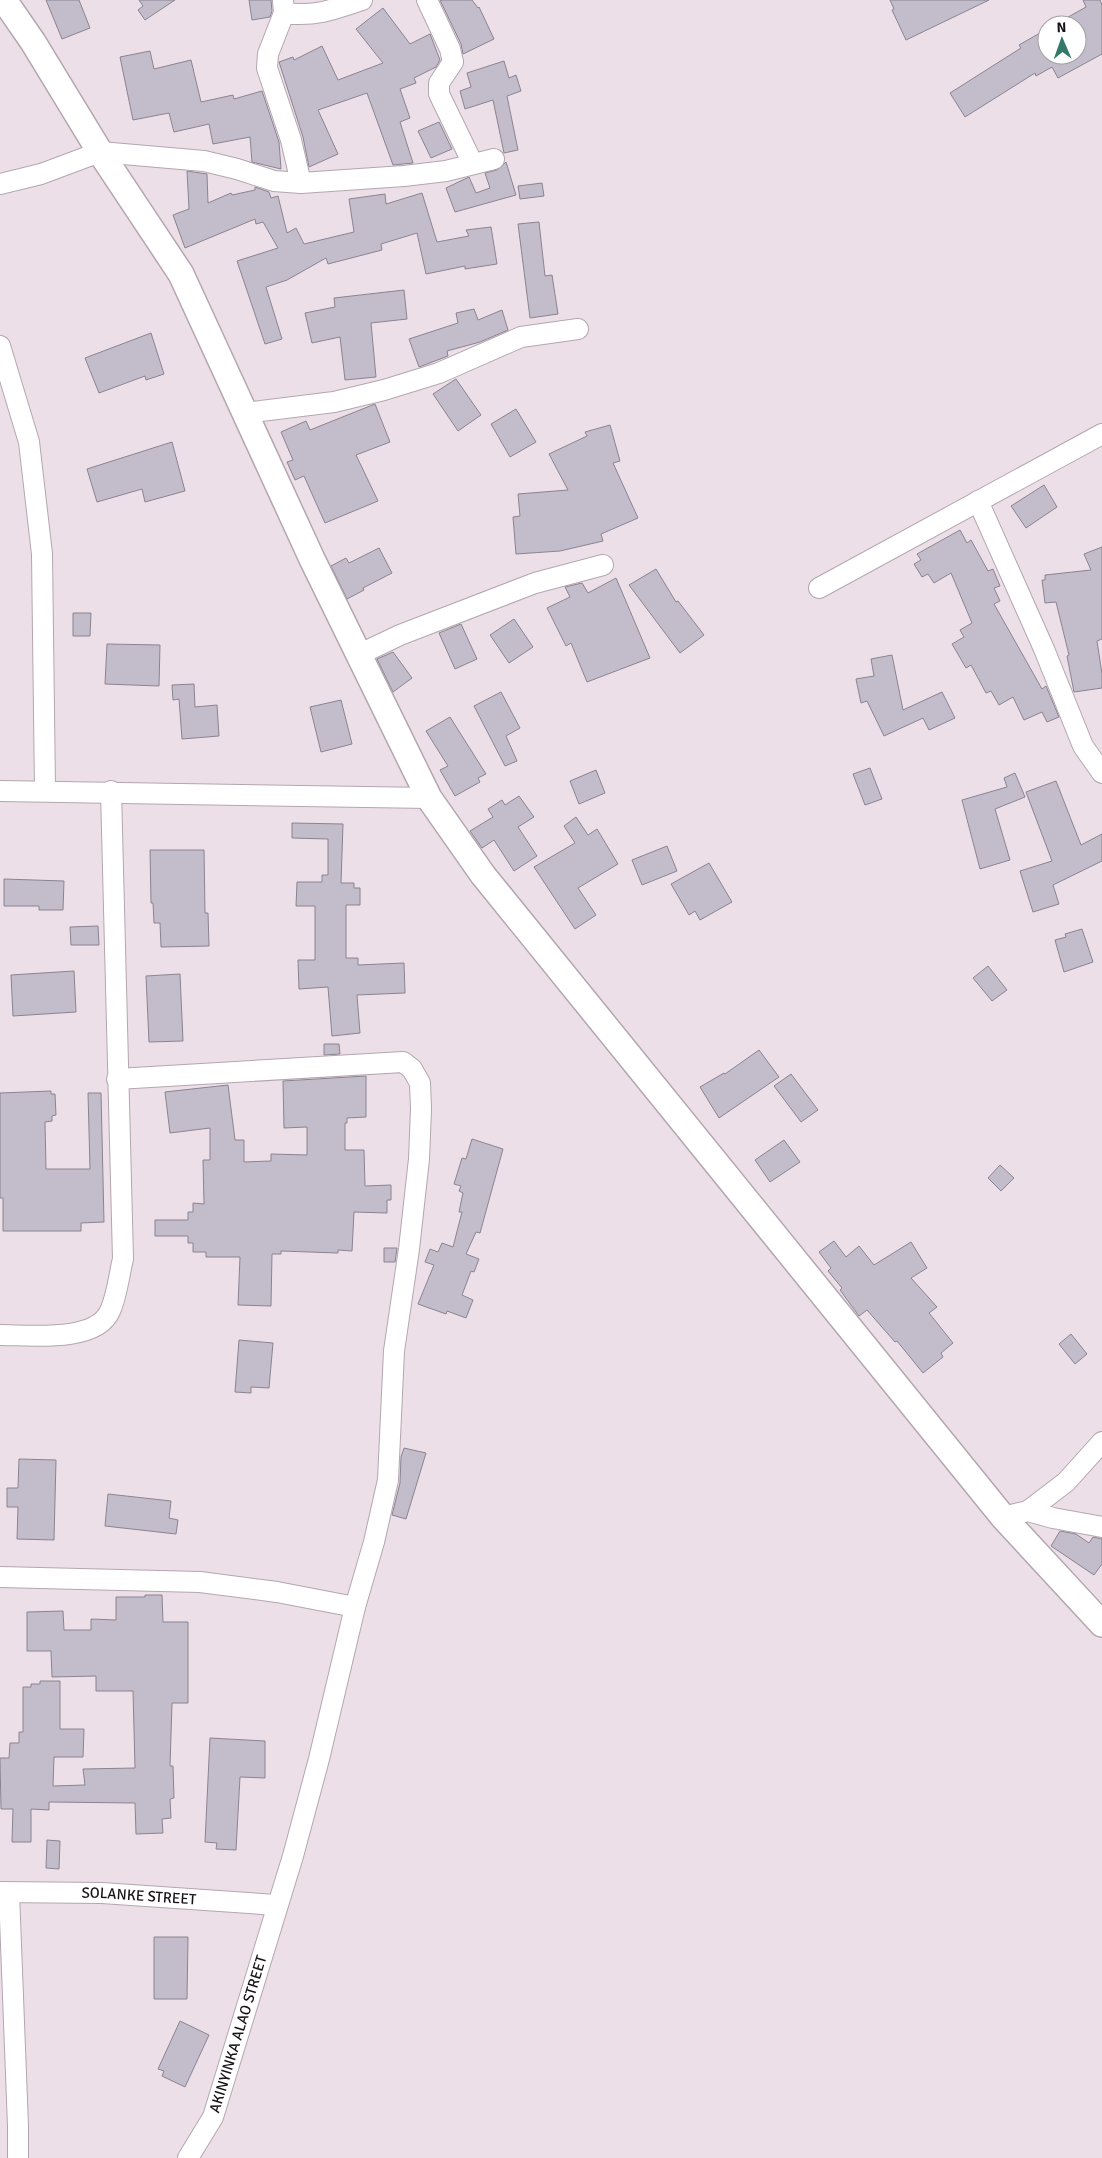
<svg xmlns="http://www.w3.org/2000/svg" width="1102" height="2158" viewBox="0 0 1102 2158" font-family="Signika,sans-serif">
	<rect width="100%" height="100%" fill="#eddfe8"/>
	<!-- building -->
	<g fill="#c3bcca" stroke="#8a8491">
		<polygon points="46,0 79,0 90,28 62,39"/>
		<polygon points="139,0 175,0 145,20 138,10 143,6"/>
		<polygon points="249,0 271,0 272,11 270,17 252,20"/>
		<polygon points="440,0 472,0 478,8 479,7 494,39 463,54 461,44"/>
		<polygon points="890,0 989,0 906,40 892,10 894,9"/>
		<polygon points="1083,0 1100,0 1102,5 1102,54 1058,78 1052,67 1036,76 1035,73 965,117 950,93 1021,48 1019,45 1047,29 1047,55 1077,55 1077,25 1054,25 1086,7"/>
		<polygon points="383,8 410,44 430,34 440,60 436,67 414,78 416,83 400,89 410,118 400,122 413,163 393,165 367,93 318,110 338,154 309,167 303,137 279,62 293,57 294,60 322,46 338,80 383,63 356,29"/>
		<polygon points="150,51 154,69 191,60 201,102 233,95 234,99 262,91 279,142 281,169 252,162 250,137 213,144 209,124 174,132 169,113 133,120 120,57"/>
		<polygon points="504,61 509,78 516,75 521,91 507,96 518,150 504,153 493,100 465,109 460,91 471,87 467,73"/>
		<polygon points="439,122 452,149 431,158 418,131"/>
		<polygon points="506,162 516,195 455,212 446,188 469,177 476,193 490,188 485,173 497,170"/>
		<polygon points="187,171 207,174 208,203 231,193 232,195 255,190 255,187 269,192 271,198 278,196 287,233 296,228 304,244 354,232 349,199 385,194 386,204 422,193 437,242 469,236 466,230 491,227 497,264 465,269 465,266 426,274 417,233 381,244 382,250 328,264 326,258 287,280 266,287 282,339 265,344 237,261 278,248 263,222 256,224 255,219 185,248 173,215 189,209"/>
		<polygon points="542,183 544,196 520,199 518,186"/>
		<polygon points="539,222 545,276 552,275 558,314 530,318 518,224"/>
		<polygon points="404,290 407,319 371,323 376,377 345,380 340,337 312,343 305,313 335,307 334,298"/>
		<polygon points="474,309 478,320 502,310 508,330 480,342 447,351 448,356 419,367 409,339 458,323 456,313"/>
		<polygon points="151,333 164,374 146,380 145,376 99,393 85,358"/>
		<polygon points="456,379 481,415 458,431 433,394"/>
		<polygon points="375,404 390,442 356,455 378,501 325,523 304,476 295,480 287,462 293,460 281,432 306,421 310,430"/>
		<polygon points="516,409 536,442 510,457 491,424"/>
		<polygon points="610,425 620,461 613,463 638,518 601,534 603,541 560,551 516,554 513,517 520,516 518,494 568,490 549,454 587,436 585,432"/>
		<polygon points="172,442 185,491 145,502 142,489 97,502 87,469"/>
		<polygon points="1044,485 1057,507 1026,528 1011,506"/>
		<polygon points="960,530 967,543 971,540 988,571 993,569 1000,586 994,588 1000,601 994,604 1042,689 1046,686 1059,717 1047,722 1042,712 1024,720 1013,697 999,705 991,691 986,693 971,665 966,668 952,644 964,637 960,630 972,623 951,573 934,583 928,574 922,577 914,564 921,560 917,554"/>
		<polygon points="1102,547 1102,639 1097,641 1102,674 1102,688 1074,692 1067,656 1069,655 1056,602 1045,603 1042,580 1045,580 1045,575 1091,570 1084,554"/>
		<polygon points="379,548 392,573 363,588 364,590 347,599 331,566 346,558 349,563"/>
		<polygon points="656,569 676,602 678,601 704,635 680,653 629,585"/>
		<polygon points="616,578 650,658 587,682 571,643 566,646 547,608 570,597 565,587 582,583 588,593"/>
		<polygon points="73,613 91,613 90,636 73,636"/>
		<polygon points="514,619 533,647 509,663 490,635"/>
		<polygon points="461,624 477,659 455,669 439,633"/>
		<polygon points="107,644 160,645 159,686 105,684"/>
		<polygon points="393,652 412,678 393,692 377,659"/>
		<polygon points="892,655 903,710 942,692 955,718 929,730 923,718 884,736 867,701 861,703 856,679 874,676 871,659"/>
		<polygon points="194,684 195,707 217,705 219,736 182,739 179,699 173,700 172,685"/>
		<polygon points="501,692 520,728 506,736 517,761 505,766 474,706"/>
		<polygon points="341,700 352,744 321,752 310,707"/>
		<polygon points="450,717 486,774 478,778 480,782 455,796 440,770 448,766 426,731"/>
		<polygon points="870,768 882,799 865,805 853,774"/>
		<polygon points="596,770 605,793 579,804 570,781"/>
		<polygon points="1015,773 1025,797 995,809 1010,860 980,869 962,800 1007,787 1004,778"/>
		<polygon points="1056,781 1081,845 1102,834 1102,861 1053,885 1059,904 1033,912 1020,871 1052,861 1026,792"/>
		<polygon points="519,796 534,817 518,827 537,856 514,871 494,840 482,848 470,831 493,817 488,809 502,800 505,805"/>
		<polygon points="576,817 588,835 597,829 618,864 578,888 596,915 575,929 534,867 575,843 564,826"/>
		<polygon points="292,823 343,824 341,883 354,883 354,888 360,888 360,905 346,905 346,958 358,958 358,965 404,963 405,993 357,995 360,1033 332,1036 328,987 299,989 298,960 315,960 315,906 296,906 297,882 322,882 322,875 328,875 328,839 292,838"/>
		<polygon points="667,846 677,871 642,885 632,860"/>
		<polygon points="150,850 204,850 205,913 208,913 209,946 161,947 160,923 154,923 153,903 151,903"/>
		<polygon points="709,863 732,902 700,920 695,911 689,915 671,884"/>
		<polygon points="4,879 64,881 63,910 39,910 39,906 4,906"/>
		<polygon points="98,926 99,945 71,945 70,927"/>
		<polygon points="1082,929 1093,962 1064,972 1055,940 1066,937 1065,934"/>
		<polygon points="988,966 1007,990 992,1001 973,978"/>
		<polygon points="74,971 76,1012 13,1016 11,975"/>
		<polygon points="180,974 183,1041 149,1042 146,976"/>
		<polygon points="324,1044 339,1044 340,1054 324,1055"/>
		<polygon points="759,1050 779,1077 719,1118 700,1087 724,1073 725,1074"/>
		<polygon points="791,1074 818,1110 801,1122 774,1086"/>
		<polygon points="366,1076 366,1117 347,1118 347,1123 345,1123 345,1150 364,1150 365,1186 391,1185 391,1200 387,1200 387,1213 354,1212 352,1251 338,1250 338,1253 281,1251 281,1254 272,1254 271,1306 238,1305 240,1257 206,1257 206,1252 193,1252 193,1243 188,1243 188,1236 155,1236 155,1220 188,1220 188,1212 193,1212 193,1203 204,1204 203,1160 210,1160 210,1128 170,1133 165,1092 228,1085 235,1140 244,1140 244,1162 271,1161 271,1154 307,1155 307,1127 284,1128 283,1081"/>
		<polygon points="51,1091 51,1094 55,1094 56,1115 52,1116 52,1121 45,1122 46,1169 90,1169 88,1093 101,1093 104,1222 81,1223 81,1231 3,1231 3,1198 0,1198 0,1093"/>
		<polygon points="472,1139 503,1149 480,1233 476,1232 466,1254 479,1259 474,1272 471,1271 462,1295 473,1300 466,1318 447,1311 446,1314 418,1304 434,1265 425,1262 430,1249 438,1252 442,1243 453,1247 462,1212 459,1212 463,1193 459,1191 461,1186 454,1184 462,1158 466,1159"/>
		<polygon points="784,1140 800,1162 770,1182 755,1160"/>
		<polygon points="1000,1165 1014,1178 1001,1191 988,1178"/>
		<polygon points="834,1241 846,1257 859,1246 874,1265 911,1242 927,1268 911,1278 937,1307 929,1313 953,1343 941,1353 943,1357 923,1373 897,1341 895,1342 867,1310 859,1316 840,1290 842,1288 828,1271 831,1268 819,1252"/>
		<polygon points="384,1248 397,1248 395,1262 384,1262"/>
		<polygon points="1071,1334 1087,1354 1075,1364 1059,1344"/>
		<polygon points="239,1340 273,1343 269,1388 251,1387 251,1393 235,1392"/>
		<polygon points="404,1448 426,1453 406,1519 392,1515 400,1483 401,1457"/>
		<polygon points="19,1459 56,1460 54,1540 17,1539 18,1507 7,1507 7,1488 18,1488"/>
		<polygon points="108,1494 171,1501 169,1518 178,1520 176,1534 105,1526"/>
		<polygon points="1060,1531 1076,1534 1089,1543 1093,1537 1102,1539 1102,1564 1094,1575 1051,1546"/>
		<polygon points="145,1595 162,1595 163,1622 188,1622 188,1703 172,1703 170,1766 173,1766 174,1798 170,1799 171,1818 162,1819 163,1833 136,1834 135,1803 49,1802 49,1810 31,1809 31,1842 12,1842 13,1809 1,1809 0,1758 9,1758 10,1743 19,1743 19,1732 23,1732 23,1687 31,1687 31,1684 40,1684 40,1681 60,1681 60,1729 84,1729 83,1757 54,1757 53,1786 85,1785 83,1769 135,1768 133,1691 96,1691 96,1676 52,1677 51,1651 27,1651 27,1612 63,1611 64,1630 91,1630 91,1619 116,1620 116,1597 145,1597"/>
		<polygon points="210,1738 265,1741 265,1778 240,1777 236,1850 216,1849 217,1843 205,1842"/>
		<polygon points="47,1840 60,1841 59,1869 46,1868"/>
		<polygon points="154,1937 188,1937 187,1999 154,1999"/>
		<polygon points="180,2021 209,2035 185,2087 162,2076 164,2071 158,2069"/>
	</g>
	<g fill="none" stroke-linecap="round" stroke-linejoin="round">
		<defs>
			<g id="minor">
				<polyline points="283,0 284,13 268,54 267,68 291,140 301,183"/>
				<polyline points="427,0 450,49 453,62 439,83 439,94 473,164"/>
				<path d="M284,13c30,4 49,-3 78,-13"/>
				<polyline points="0,184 41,174 100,152 204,161 237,169 274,181 301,183 404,176 446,171 494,159"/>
				<polyline points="0,346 29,442 42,554 45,790"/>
				<polyline points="245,413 334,402 384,390 439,373 521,337 578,329"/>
				<polyline points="978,501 1044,649 1083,746 1102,773"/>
				<polyline points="819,588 1102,434"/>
				<polyline points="358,655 400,635 535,583 603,565"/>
				<polyline points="0,791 429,798"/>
				<polyline points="117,1079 403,1062 412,1069 420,1083 421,1109 419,1159 409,1249 394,1351 388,1480 374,1542 355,1607 319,1759 293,1856 213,2117 188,2158"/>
				<path d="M0,1335c29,0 96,8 110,-24 7,-15 9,-36 13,-52l-12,-468"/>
				<polyline points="1028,1511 1066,1482 1102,1442"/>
				<polyline points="1003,1517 1028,1511 1053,1518 1102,1527"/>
				<polyline points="0,1577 200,1582 277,1592 355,1607"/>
				<path id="s1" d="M0,1892l102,1 175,12"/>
				<polyline points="9,1893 18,2126 18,2158"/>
			</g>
			<polyline id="tertiary" points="4,0 33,42 100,152 181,274 312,559 429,798 483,875 1003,1517 1102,1624"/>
		</defs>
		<!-- minor casing -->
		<use href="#minor" stroke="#b4a6af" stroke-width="22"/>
		<!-- tertiary casing -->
		<use href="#tertiary" stroke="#b4a6af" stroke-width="28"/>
		<!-- minor -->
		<use href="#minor" stroke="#fff" stroke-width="20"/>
		<!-- tertiary -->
		<use href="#tertiary" stroke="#fff" stroke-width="25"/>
	</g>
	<g text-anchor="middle" stroke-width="5" stroke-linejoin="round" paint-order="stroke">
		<!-- street labels -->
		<g font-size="15" fill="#181317" stroke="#fff">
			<text dy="5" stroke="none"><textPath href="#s1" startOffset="139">SOLANKE STREET</textPath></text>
			<text transform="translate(238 2034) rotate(-73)" y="5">AKINYINKA ALAO STREET</text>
		</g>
	</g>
	<!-- north arrow -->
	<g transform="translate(1062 40) rotate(358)"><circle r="24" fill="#ffffff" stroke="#a3a1a2"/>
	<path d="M0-4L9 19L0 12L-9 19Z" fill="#34786b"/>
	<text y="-8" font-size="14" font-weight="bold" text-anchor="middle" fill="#181317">N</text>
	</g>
</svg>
